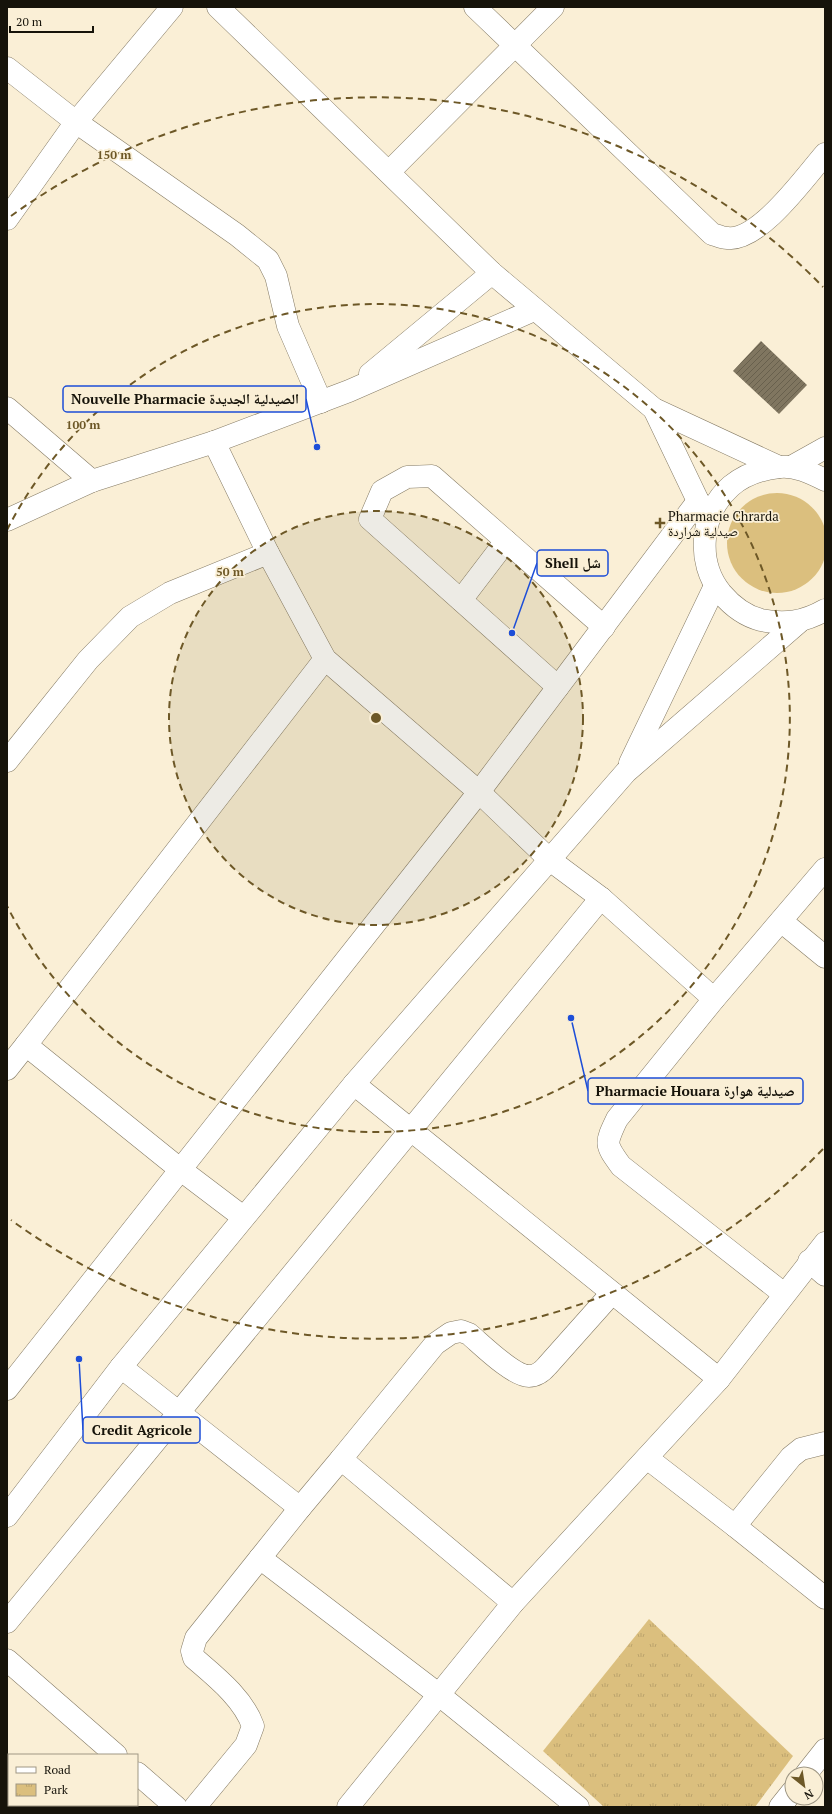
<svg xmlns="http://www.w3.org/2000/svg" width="832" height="1814" viewBox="0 0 832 1814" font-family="'PT Serif','Noto Naskh Arabic',serif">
	<defs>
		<pattern id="park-tufts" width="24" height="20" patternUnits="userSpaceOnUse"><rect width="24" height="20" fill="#dbbf7e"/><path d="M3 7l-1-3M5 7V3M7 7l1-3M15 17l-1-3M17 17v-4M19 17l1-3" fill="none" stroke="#bba36c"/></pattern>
		<pattern id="building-hatch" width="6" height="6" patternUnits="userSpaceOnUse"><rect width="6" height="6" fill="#807660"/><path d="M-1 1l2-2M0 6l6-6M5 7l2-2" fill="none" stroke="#68604d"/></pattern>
	</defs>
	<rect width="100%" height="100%" fill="#faefd6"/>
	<!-- grass -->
	<circle fill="#dbbf7e" cx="777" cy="543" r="50"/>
	<!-- park -->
	<polygon fill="url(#park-tufts)" points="649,1619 793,1756 755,1807 604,1807 543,1751"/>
	<!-- building -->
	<polygon fill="url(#building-hatch)" points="761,341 807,385 779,414 733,371"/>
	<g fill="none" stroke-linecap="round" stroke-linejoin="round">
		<defs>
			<g id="minor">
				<polyline points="218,7 492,273 654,409 779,467"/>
				<path d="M475,7l237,227c4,1 10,4 15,4 32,4 78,-61 98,-84"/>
				<polyline points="7,68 76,122 237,235 268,260 276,276 288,326 321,402"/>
				<polyline points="389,172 553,7"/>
				<polyline points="7,219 76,122 172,7"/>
				<polyline points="370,374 492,273"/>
				<polyline points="7,408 92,481"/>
				<polyline points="654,409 698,501 702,515"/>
				<polyline points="214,442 268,553 325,659 479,792 550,860 601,898 714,999"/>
				<polyline points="7,520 92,481 214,442 349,391 534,310"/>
				<polyline points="461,600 506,541"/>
				<polyline points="558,687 370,519 382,491 407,477 432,476 604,627"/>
				<polyline points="7,761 88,660 130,617 170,593 268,553"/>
				<polyline points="781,921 825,957"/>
				<polyline points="7,1069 26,1045"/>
				<polyline points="354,1084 719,1379"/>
				<polyline points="243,1217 181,1170 26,1045 325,659"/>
				<polyline points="809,1261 825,1275"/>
				<path d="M784,1294l-163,-128c-16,-22 -16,-22 -4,-47l97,-120 111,-130"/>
				<polyline points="121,1367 300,1508 341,1459 513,1603"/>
				<polyline points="7,1389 479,792 698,501"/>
				<polyline points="647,1458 735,1526 791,1457 801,1449 825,1443"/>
				<path d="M341,1459l94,-115 16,-11 10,-2 8,3c12,10 44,42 60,42 8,0 13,-4 18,-10l65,-73"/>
				<polyline points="735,1526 825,1598"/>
				<polyline points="260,1558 438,1694 578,1807"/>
				<polyline points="7,1622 601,898"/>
				<polyline points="7,1660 116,1755"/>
				<polyline points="137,1773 176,1807"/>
				<polyline points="806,1774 825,1750"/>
				<path d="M195,1807l51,-62 7,-19c-10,-28 -37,-49 -59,-68l-2,-7 4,-13 104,-130"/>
				<polyline points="348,1807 513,1603 719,1379 825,1243"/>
				<polyline points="780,1807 792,1792"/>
			</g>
			<g id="major">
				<polyline points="791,467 825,448"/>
				<path d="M825,480c-14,-7 -30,-15 -46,-13 -17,2 -35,8 -48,19 -31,27 -35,76 -10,107 11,13 24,23 40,27 24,5 43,2 64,-10"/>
				<polyline points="630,763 715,586"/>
				<polyline points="7,1516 121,1367 354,1084 626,772 799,622"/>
			</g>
		</defs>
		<!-- minor casing -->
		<use href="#minor" stroke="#857b65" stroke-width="23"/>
		<!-- major casing -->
		<use href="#major" stroke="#857b65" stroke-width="23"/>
		<!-- minor -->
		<use href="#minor" stroke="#fff" stroke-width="22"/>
		<!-- major -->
		<use href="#major" stroke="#fff" stroke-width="22"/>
	</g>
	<!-- distance rings -->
	<circle cx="376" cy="718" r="207" fill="#6d5827" fill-opacity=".12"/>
	<g fill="none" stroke="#6d5827" stroke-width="2" stroke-dasharray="7 5">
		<circle cx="376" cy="718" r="207"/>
		<path d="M7 530A414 414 0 1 1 7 906"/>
		<path d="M823 1149A621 621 0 0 1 11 1220M11 216A621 621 0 0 1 823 287"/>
	</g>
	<!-- markers -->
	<path fill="#6d5827" stroke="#faefd6" stroke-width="1.5" d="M658 517h4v4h4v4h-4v4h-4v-4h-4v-4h4z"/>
	<g text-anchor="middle" stroke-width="3.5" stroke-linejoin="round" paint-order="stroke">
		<!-- poi labels -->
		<g font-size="13" fill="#16130a" stroke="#faefd6" text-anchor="start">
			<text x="668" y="521">Pharmacie Chrarda<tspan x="668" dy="15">صيدلية شراردة</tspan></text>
		</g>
	</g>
	<circle cx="376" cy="718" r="6" fill="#6d5827" stroke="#faefd6" stroke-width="2"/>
	<g font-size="12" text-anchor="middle" font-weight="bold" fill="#6d5827" stroke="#faefd6" stroke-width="3.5" stroke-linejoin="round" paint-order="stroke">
		<text x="114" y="159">150 m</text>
		<text x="83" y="429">100 m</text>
		<text x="230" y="576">50 m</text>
	</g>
	<!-- callouts -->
	<path fill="none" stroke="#1d4ed8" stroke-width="1.5" d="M317 447L306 399M512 633L537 563M571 1018L588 1091M79 1359L83 1430"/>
	<g fill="#1d4ed8" stroke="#faefd6" stroke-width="1.5">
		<circle cx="317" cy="447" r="4"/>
		<circle cx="512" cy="633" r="4"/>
		<circle cx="571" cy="1018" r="4"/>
		<circle cx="79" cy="1359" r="4"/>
	</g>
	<g fill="#faefd6" stroke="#1d4ed8" stroke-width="1.5">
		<rect x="63" y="386" width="243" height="26" rx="4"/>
		<rect x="537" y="550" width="71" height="26" rx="4"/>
		<rect x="588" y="1078" width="215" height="26" rx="4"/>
		<rect x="83" y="1417" width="117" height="26" rx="4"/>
	</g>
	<g font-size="14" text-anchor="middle" font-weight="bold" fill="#16130a">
		<text x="185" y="404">Nouvelle Pharmacie الصيدلية الجديدة</text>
		<text x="573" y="568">Shell شل</text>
		<text x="695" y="1096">Pharmacie Houara صيدلية هوارة</text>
		<text x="142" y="1435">Credit Agricole</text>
	</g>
	<!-- border -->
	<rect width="832" height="1814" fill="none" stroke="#16130a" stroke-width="16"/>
	<!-- legend -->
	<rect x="8" y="1754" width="130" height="52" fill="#faefd6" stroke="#9f9784"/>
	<rect x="16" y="1767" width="20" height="6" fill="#ffffff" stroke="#9f9784"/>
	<text x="44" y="1774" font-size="12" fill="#16130a">Road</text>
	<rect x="16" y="1784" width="20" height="12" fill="url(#park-tufts)" stroke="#9f9784"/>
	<text x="44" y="1794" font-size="12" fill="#16130a">Park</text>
	<!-- north arrow -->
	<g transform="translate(804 1786) rotate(150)"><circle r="19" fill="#faefd6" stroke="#9f9784"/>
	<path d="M0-3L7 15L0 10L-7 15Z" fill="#6d5827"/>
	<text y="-6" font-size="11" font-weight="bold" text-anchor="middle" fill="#16130a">N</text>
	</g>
	<!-- scale -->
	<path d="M10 26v6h83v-6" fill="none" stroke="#16130a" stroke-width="2"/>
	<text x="16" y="26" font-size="12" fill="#16130a" stroke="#faefd6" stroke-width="3" paint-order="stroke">20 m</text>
</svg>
